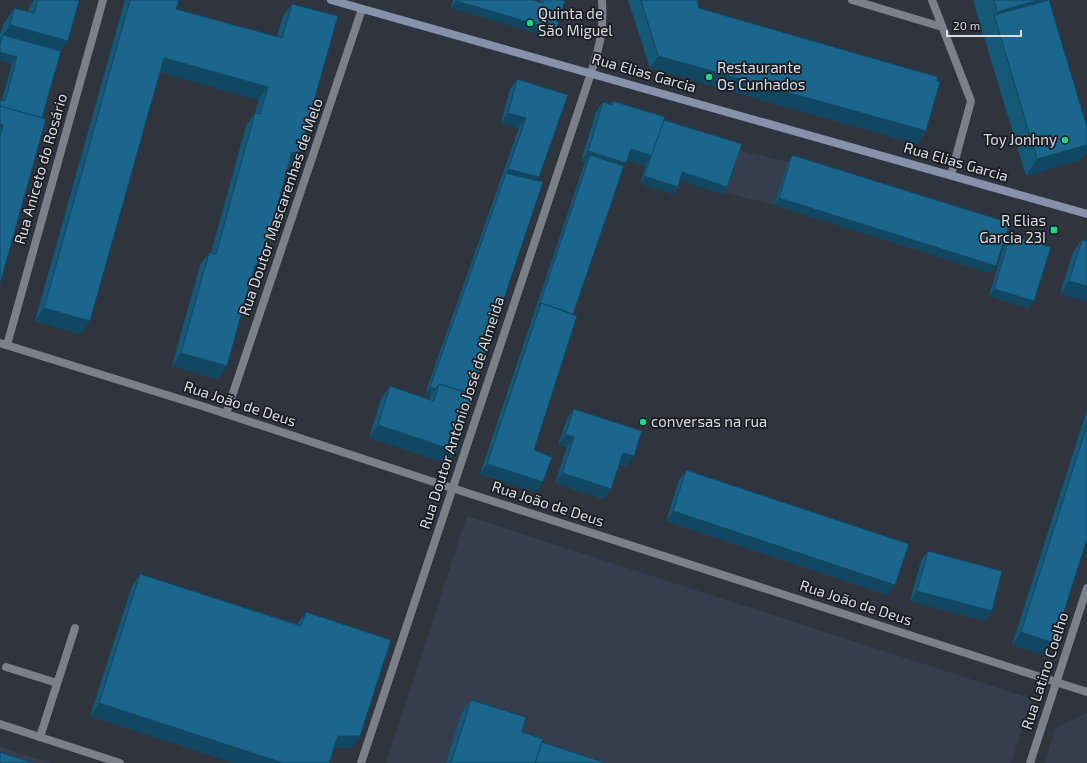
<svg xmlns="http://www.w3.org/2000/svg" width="1087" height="763" viewBox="0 0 1087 763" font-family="'Exo 2',sans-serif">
	<rect width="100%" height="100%" fill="#2e353e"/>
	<!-- built -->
	<g fill="#343e4c">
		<polygon points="738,150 788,162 774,205 723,192"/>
		<polygon points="467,516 1032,699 1011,763 386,763"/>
		<polygon points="1087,713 1087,763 1045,763 1055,728"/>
		<polygon points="0,747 52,763 0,763"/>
	</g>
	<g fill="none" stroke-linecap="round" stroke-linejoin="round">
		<!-- lane -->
		<g stroke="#7a818b" stroke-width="8">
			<polyline points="6,667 57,683"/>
			<polyline points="40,737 75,628"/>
		</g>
		<!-- street -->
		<g stroke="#7a818b" stroke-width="8">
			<polyline points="852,0 942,27"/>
			<polyline points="932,0 971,101 951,175"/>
			<polyline points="0,343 202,406 452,488 1087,692"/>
			<polyline points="7,345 103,0"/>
			<polyline points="226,414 362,9"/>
			<polyline points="0,724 120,763"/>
			<path d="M361,763l230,-690c9,-29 13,-42 11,-73"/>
			<polyline points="1030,763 1087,588"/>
		</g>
		<!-- secondary -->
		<polyline stroke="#8891ac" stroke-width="8" points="331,0 1087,214"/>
	</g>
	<!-- wall -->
	<g fill="#165878">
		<polygon points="34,0 75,0 42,118 0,284 0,100 2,100 12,64 0,60 0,34 3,25 14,8 28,12 29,7"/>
		<polygon points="125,0 179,0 176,9 277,37 283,16 292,4 290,167 288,167 252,280 251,279 227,366 218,379 172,366 200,265 209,253 211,253 246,126 255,113 259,100 160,72 81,334 35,321"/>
		<polygon points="453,0 533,0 540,2 541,0 562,0 551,37 451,8"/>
		<polygon points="628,0 697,0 699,8 926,131 917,144 650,68"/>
		<polygon points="973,0 1049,0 1087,145 1087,150 1080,160 1026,176"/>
		<polygon points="517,79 568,95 536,180 456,451 447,463 369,438 381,399 390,386 429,399 431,396 425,394 519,128 501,123 510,89"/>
		<polygon points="613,101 664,120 722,194 680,180 673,194 640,183 646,165 645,166 627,160 624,166 573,314 534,450 543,482 536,492 480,474 585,162 581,161 596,112 603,102 610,104"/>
		<polygon points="792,155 996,266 991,273 774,205 788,162"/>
		<polygon points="1010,235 1029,308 989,296 1005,242"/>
		<polygon points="1082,240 1087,301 1060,294 1073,252"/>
		<polygon points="574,409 627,466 620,464 604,499 555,483 567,447 558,445 567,419"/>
		<polygon points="1087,410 1087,539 1045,655 1012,645"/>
		<polygon points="686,470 888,595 666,521 679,480"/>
		<polygon points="928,551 992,611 985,621 910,601 921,561"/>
		<polygon points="140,574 297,624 306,612 360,736 351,748 334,748 329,763 235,763 90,716 132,586"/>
		<polygon points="471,700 522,732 542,742 606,763 446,763 462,712"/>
	</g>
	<!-- shaded-wall -->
	<g fill="#124762">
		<polygon points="1038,0 1048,0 994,15 997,12"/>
		<polygon points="456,1 556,30 551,37 451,8"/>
		<polygon points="10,25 68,41 56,58 3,35"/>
		<polygon points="0,52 17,57 12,64 0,60"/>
		<polygon points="658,56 926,131 917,144 650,68"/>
		<polygon points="164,58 268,87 259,100 155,71"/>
		<polygon points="508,113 526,118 519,128 501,123"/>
		<polygon points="0,118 3,125 0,129"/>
		<polygon points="1087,145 1087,150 1080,160 1026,176 1037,159"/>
		<polygon points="631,149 652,156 645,166 624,159"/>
		<polygon points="588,151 626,163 619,173 590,155 585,162 581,161"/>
		<polygon points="292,152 299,154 290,167 283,165"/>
		<polygon points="508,169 539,177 532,187 506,173"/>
		<polygon points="682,172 727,187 722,194 677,179"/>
		<polygon points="644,176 678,187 673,194 640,183"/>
		<polygon points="779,198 996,266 991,273 774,205"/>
		<polygon points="255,265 261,267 252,280 246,278"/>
		<polygon points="1069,281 1087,286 1087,301 1060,294"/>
		<polygon points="994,289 1034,301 1029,308 989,296"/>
		<polygon points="44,308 90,321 81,334 35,321"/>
		<polygon points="181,353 227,366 218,379 172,366"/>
		<polygon points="430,387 435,389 431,396 425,394"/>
		<polygon points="378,425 456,451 447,463 369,438"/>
		<polygon points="565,435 574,437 567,447 558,445"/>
		<polygon points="623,453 634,456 627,466 616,463"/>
		<polygon points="487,464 543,482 536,492 480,474"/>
		<polygon points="562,473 611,489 604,499 555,483"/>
		<polygon points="673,511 895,585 888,595 666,521"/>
		<polygon points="917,591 992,611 985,621 910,601"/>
		<polygon points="1021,632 1054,643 1045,655 1012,645"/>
		<polygon points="99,703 283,763 235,763 90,716"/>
		<polygon points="338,736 360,736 351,748 329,748"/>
	</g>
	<!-- building -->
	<g fill="#1a668c" stroke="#124762">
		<polygon points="38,0 75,0 79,1 68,41 10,25 14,8 34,13"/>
		<polygon points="130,0 179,0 176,9 282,38 292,4 338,16 299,154 292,152 261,267 255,265 227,366 181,353 209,253 216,254 255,113 260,114 268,87 164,58 90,321 44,308"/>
		<polygon points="456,0 533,0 543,3 543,0 562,0 565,1 556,30 456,1"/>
		<polygon points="641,0 697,0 699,8 938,77 937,81 940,82 926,131 658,56"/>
		<polygon points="994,0 1038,0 997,12"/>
		<polygon points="1049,0 1087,127 1087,145 1037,159 994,15"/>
		<polygon points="3,35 61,51 42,118 0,106 0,100 5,101 17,57 0,52 0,44"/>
		<polygon points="517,79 568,95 539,177 508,169 526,118 508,113"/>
		<polygon points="613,101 665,117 652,156 631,149 626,163 588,151 603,102 612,105"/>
		<polygon points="0,106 46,119 0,284 0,136 3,125 0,124"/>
		<polygon points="664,120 742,144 727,187 682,172 678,187 644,176"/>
		<polygon points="590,155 624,166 573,314 541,303 539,306"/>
		<polygon points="792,155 1010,223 996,266 779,198"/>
		<polygon points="506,173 543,182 472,394 439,384 435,389 430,387"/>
		<polygon points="1010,235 1051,247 1034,301 994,289"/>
		<polygon points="1082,240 1087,241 1087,286 1069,281"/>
		<polygon points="541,303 577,316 534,450 552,457 543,482 487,464"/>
		<polygon points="439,384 474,395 456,451 378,425 390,386 434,401"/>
		<polygon points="574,409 642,431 634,456 623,453 611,489 562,473 574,437 565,435"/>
		<polygon points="1087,425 1087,539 1054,643 1021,632"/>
		<polygon points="686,470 909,544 895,585 673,511"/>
		<polygon points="928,551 1002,571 992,611 917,591"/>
		<polygon points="140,574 301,626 306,612 391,640 360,736 338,736 329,763 283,763 99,703"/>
		<polygon points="471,700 526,717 522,732 543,739 535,763 451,763"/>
		<polygon points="542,742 606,763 535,763"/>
		<polygon points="0,752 33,763 0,763"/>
	</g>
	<!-- markers -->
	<g fill="#19d989" stroke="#191c20" stroke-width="1.5">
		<circle cx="530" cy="23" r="4"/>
		<circle cx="709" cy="77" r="4"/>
		<circle cx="1065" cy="140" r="4"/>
		<rect x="1050" y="226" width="8" height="8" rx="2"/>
		<circle cx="643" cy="422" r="4"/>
	</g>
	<g text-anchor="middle" stroke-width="3.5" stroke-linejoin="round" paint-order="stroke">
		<!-- poi labels -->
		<g font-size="15" fill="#d9dde3" stroke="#191c20" text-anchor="start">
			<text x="538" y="19">Quinta de<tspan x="538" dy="17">São Miguel</tspan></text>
			<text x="717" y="73">Restaurante<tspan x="717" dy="17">Os Cunhados</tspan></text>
			<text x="1057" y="145" text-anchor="end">Toy Jonhny</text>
			<text x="1046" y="226" text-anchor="end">R Elias<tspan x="1046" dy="17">Garcia 23I</tspan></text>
			<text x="651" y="427">conversas na rua</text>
		</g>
		<!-- street labels -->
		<g font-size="15" fill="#d9dde3" stroke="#191c20">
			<text transform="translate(644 73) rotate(16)" y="5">Rua Elias Garcia</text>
			<text transform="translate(956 162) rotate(16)" y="5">Rua Elias Garcia</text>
			<text transform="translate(41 169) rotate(-74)" y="5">Rua Aniceto do Rosário</text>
			<text transform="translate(281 207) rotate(-71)" y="5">Rua Doutor Mascarenhas de Melo</text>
			<text transform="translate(240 404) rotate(18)" y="5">Rua João de Deus</text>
			<text transform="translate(462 413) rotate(-72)" y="5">Rua Doutor António José de Almeida</text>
			<text transform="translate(548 504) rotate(18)" y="5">Rua João de Deus</text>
			<text transform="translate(856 603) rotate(18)" y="5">Rua João de Deus</text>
			<text transform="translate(1045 671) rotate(-72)" y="5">Rua Latino Coelho</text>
		</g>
	</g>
	<!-- scale -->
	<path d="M947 30v6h74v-6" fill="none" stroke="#d9dde3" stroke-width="2"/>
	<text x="953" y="30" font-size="12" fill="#d9dde3" stroke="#191c20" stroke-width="3" paint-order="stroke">20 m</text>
</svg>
